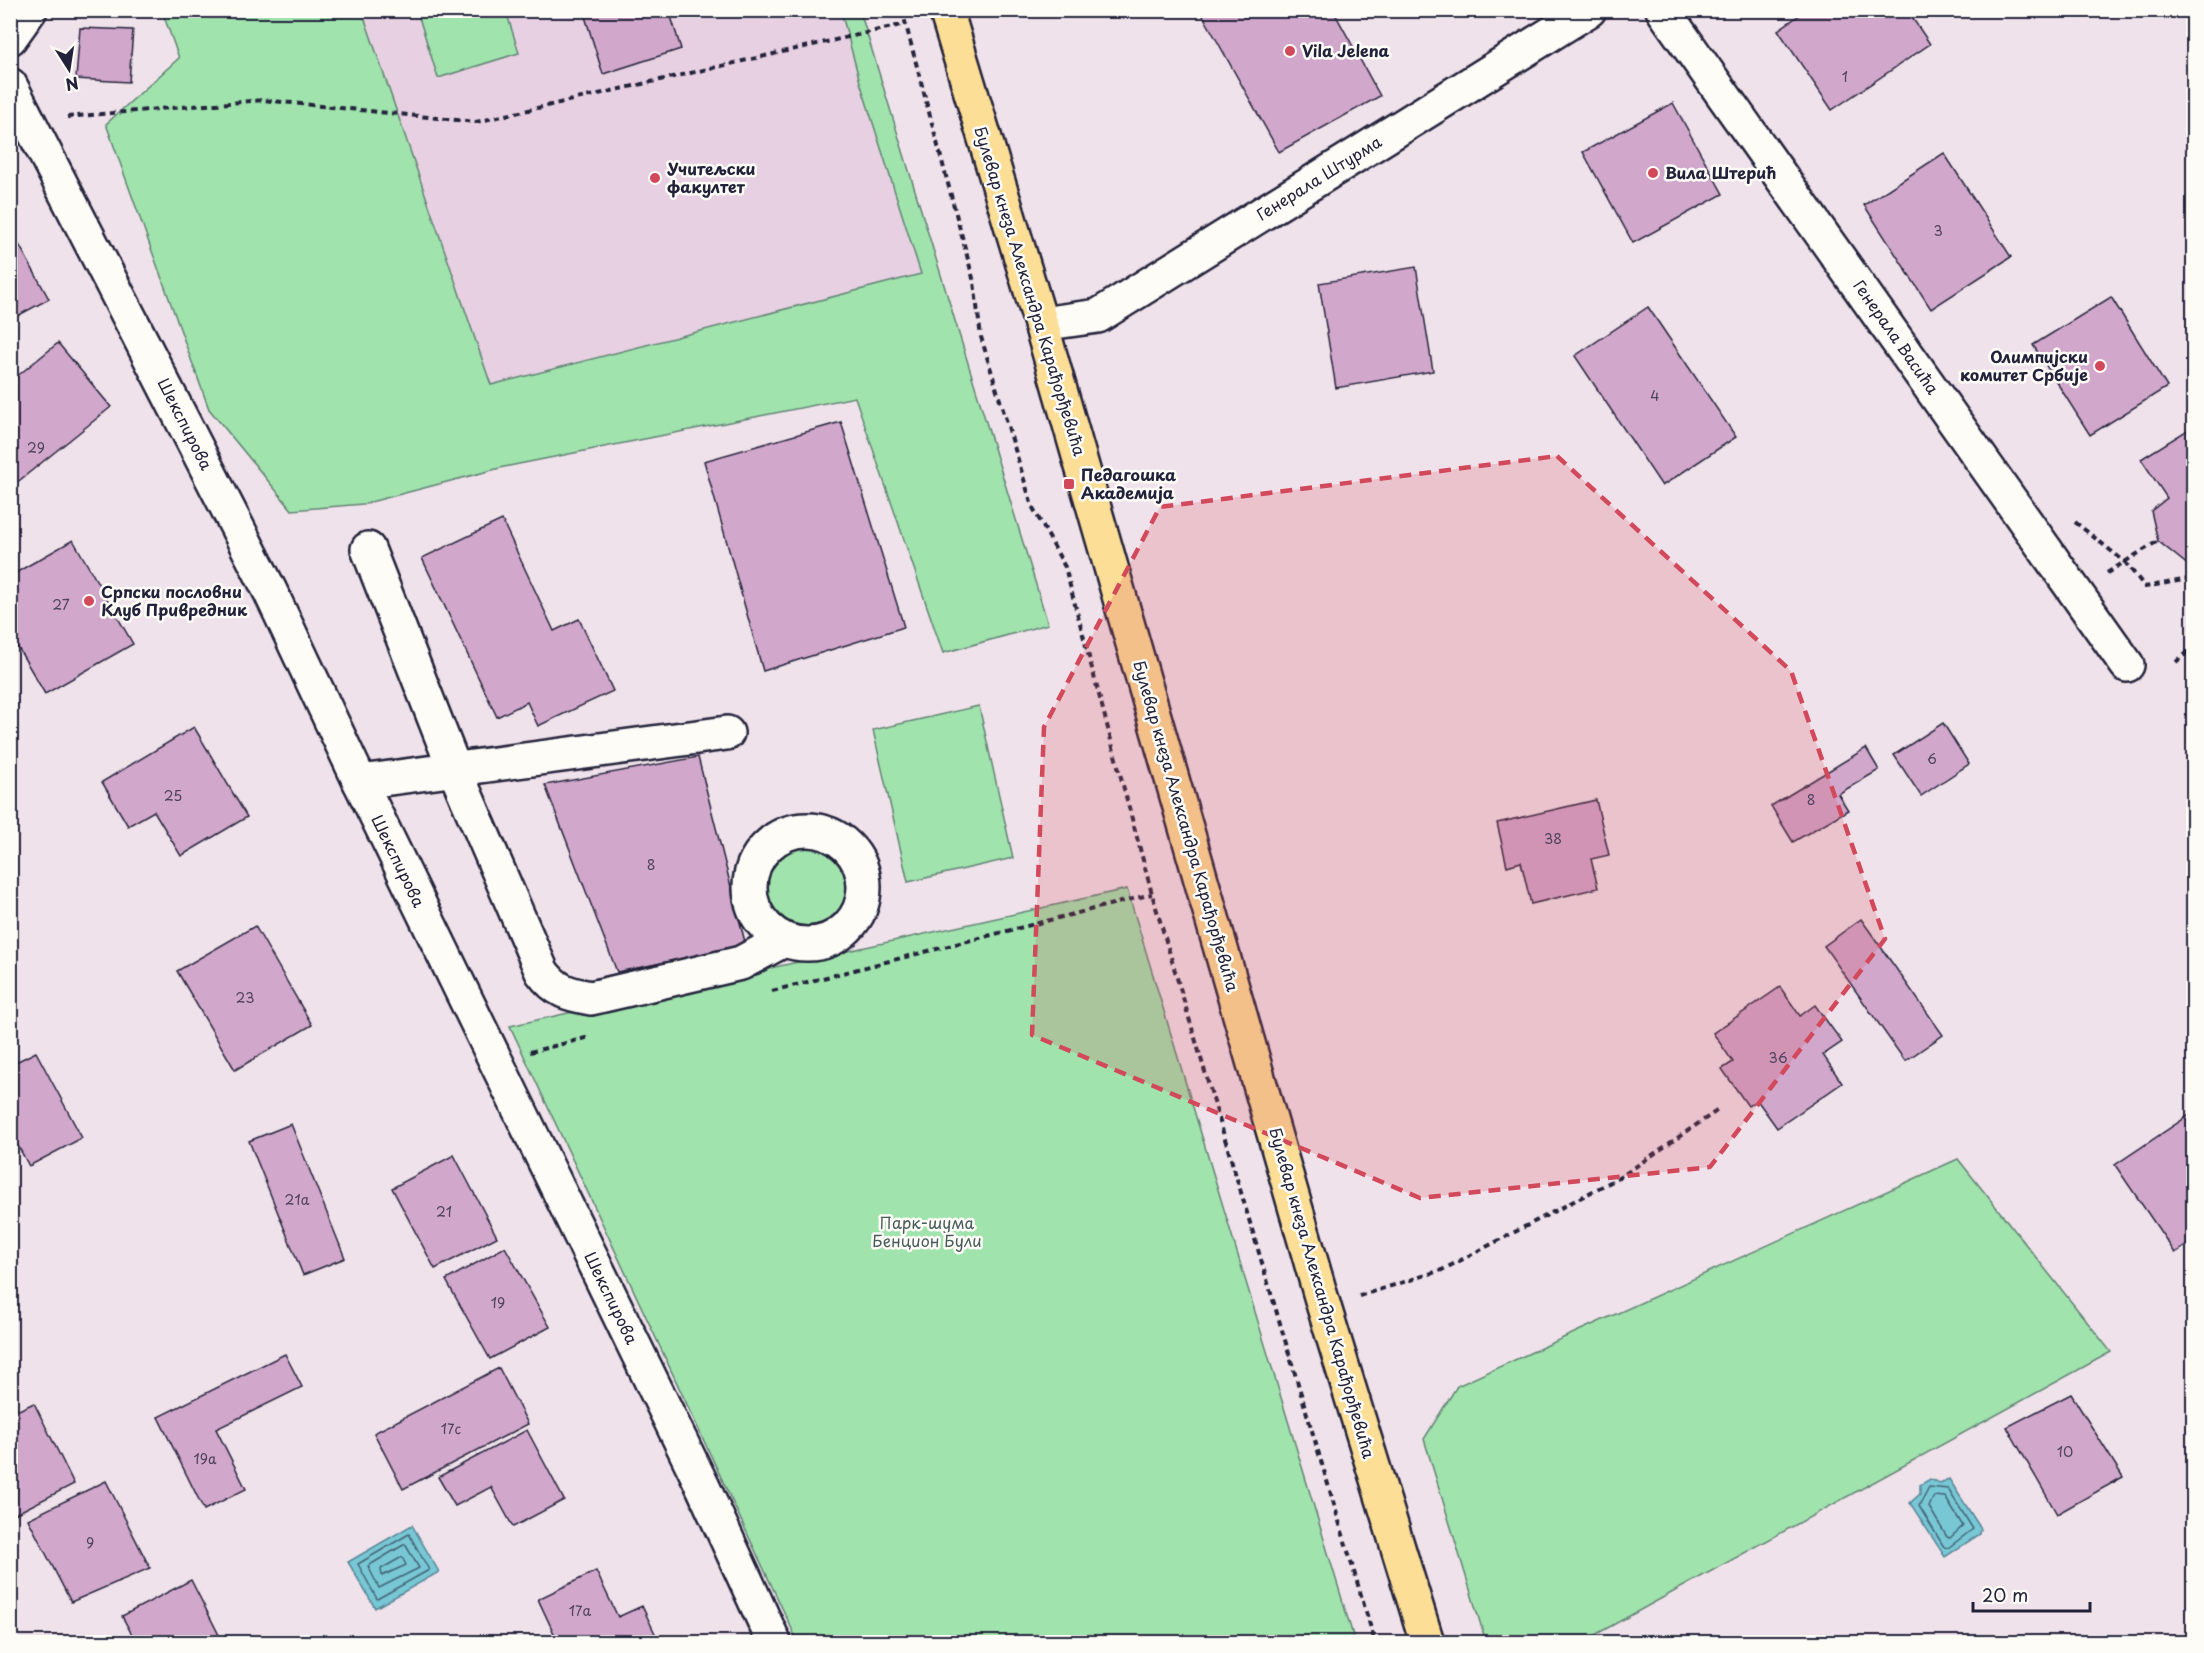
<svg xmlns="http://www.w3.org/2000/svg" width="2204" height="1653" viewBox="0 0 2204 1653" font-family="'Playpen Sans',sans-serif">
	<rect width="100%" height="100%" fill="#f0e2ea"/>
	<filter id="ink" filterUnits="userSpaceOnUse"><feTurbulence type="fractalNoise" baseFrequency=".0167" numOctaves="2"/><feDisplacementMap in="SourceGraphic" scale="12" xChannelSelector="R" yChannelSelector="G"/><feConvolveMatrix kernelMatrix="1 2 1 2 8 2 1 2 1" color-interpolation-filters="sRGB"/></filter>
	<g filter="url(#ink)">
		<!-- built -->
		<polygon fill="#e7d0e1" points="362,11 841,11 860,82 921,274 490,385"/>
		<!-- green -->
		<g fill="#a0e3ad" stroke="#618274" stroke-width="1.5">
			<polygon points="162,11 362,11 491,385 921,274 860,82 841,11 860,11 1048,624 943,653 855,397 504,467 363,504 292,510 209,409 106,124 179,58"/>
			<polygon points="417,11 506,11 519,53 438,78"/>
			<polygon points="979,706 1013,858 908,882 873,730"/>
			<circle cx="809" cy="889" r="43"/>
			<polygon points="1127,889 1355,1642 798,1642 510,1026"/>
			<polygon points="1958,1159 2111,1352 1582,1642 1486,1642 1424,1439 1457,1386"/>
		</g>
		<!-- water -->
		<g fill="#78c7d4" stroke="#568597" stroke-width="1.5">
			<polygon points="1930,1479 1939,1483 1949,1479 1981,1529 1980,1534 1945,1557 1910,1503 1920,1494 1920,1485"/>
			<polygon points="412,1525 439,1572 375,1608 348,1562"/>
		</g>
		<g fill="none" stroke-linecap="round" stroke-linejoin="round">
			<!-- shore -->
			<g stroke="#446478" stroke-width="1.5">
				<polygon points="1929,1487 1948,1489 1973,1529 1948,1548 1944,1547 1919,1506"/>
				<polygon points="1934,1496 1945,1497 1963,1526 1950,1538 1947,1537 1929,1507"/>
				<polygon points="409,1534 429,1570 377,1599 358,1564"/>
				<polygon points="405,1544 419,1568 379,1588 368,1566"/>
				<polygon points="402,1557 406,1565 382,1576 381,1569"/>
			</g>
		</g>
		<!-- building -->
		<g fill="#d2a7cc" stroke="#22223b" stroke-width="1.5">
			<polygon points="583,10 669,10 681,49 603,74"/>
			<polygon points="1203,10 1333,10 1380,96 1279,152 1201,12"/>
			<polygon points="1807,10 1907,10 1930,44 1832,110 1778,30"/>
			<polygon points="80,28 133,30 129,82 76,79"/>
			<polygon points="1673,103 1723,194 1633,243 1583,152"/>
			<polygon points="1944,153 2011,257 1931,309 1864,205"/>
			<polygon points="10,228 49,299 10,320"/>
			<polygon points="1416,267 1433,371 1336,388 1319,283"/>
			<polygon points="2111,297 2167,387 2090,435 2033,345"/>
			<polygon points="1648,307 1736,437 1662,486 1575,356"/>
			<polygon points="58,343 111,407 10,488 10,382"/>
			<polygon points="841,422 904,627 763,671 704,461"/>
			<polygon points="2194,426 2194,570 2158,541 2151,511 2167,498 2141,459"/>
			<polygon points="502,520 554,631 579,619 613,691 538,726 527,702 497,717 422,558"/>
			<polygon points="73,540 133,644 45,694 10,634 10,576"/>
			<polygon points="1943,723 1969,764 1921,796 1894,755"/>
			<polygon points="194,727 247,817 181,856 154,811 128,826 102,782"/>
			<polygon points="1866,748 1879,770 1838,794 1848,810 1793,842 1771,806"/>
			<polygon points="698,757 746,946 617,972 545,785"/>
			<polygon points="1596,800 1609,855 1591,859 1598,888 1531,904 1521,862 1507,866 1497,823"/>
			<polygon points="1861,919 1943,1035 1905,1061 1824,946"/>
			<polygon points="255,926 312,1025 235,1070 177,971"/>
			<polygon points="1780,987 1800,1016 1815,1005 1842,1042 1823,1055 1842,1083 1777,1128 1757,1100 1748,1106 1722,1069 1733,1062 1713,1033"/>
			<polygon points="36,1052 82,1138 29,1166 10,1131 10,1065"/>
			<polygon points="2194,1112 2194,1241 2175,1253 2115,1165"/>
			<polygon points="291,1124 345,1258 303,1275 249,1141"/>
			<polygon points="454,1155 497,1237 435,1269 392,1188"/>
			<polygon points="505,1247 550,1327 490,1359 446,1280"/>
			<polygon points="285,1354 302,1387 216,1429 246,1489 204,1510 158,1417"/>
			<polygon points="499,1368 528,1424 403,1489 374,1433"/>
			<polygon points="2071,1394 2123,1477 2057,1514 2007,1427"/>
			<polygon points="34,1403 74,1484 15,1514 10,1505 10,1414"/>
			<polygon points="527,1430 564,1500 513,1527 491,1487 455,1506 438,1477"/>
			<polygon points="106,1481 150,1568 71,1602 28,1519"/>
			<polygon points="596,1571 618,1617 642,1606 659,1642 583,1642 581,1639 573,1642 558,1642 538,1599"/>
			<polygon points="191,1580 219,1635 204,1642 136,1642 122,1616"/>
		</g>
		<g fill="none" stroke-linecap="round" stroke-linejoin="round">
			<defs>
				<g id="minor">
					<polyline points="1663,10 2127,665"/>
					<polyline points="10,38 30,10"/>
					<polyline points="10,85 270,591 360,782 703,1487 774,1642"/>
					<polyline points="1041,324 1098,316 1589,10"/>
					<path d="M368,549l86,219 88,204c14,19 26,22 49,26l150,-35 43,-23"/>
					<polyline points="360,782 727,733"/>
					<circle cx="807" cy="887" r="57"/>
				</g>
				<polyline id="major" points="946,10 1041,324 1324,1307 1427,1642"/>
			</defs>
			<!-- minor casing -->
			<use href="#minor" stroke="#22223b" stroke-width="38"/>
			<!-- major casing -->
			<use href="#major" stroke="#22223b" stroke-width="38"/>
			<!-- path -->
			<g stroke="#22223b" stroke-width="4" stroke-dasharray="6 4.5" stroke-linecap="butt">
				<polyline points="902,10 974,282 981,337 1032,506 1065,567 1152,894 1375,1642"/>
				<polyline points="67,117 263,100 476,122 905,24"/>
				<polyline points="2075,522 2125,562 2145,587 2188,579 2194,584"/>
				<polyline points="2107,573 2158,541"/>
				<polyline points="2176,662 2194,647"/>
				<polyline points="772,991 1152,894"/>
				<polyline points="530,1052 590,1037"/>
				<polyline points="1359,1296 1442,1270 1622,1176 1718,1110"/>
			</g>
			<!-- minor -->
			<use href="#minor" stroke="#fdfcf7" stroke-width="33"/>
			<!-- major -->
			<use href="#major" stroke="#fcde96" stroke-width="33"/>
		</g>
	</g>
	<!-- marked area -->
	<path fill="#d1495b" fill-opacity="0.2" stroke="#d1495b" stroke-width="4.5" stroke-dasharray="12 8" stroke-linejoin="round" d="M1557,456l234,215 94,268 -175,228 -290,31 -388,-163 12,-308 116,-220z"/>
	<!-- markers -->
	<g fill="#d1495b" stroke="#fdfcf7" stroke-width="2">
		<circle cx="1290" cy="51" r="6"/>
		<circle cx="1653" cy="173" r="6"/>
		<circle cx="655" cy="178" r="6"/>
		<circle cx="2100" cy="366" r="6"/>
		<rect x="1063" y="478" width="12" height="12" rx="3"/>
		<circle cx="89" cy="601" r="6"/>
	</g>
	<g text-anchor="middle" stroke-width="5" stroke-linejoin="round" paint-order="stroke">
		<!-- number labels -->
		<g font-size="14" fill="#4e435f">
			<text x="1845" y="82">1</text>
			<text x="1938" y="236">3</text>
			<text x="1655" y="401">4</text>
			<text x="36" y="453">29</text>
			<text x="61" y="610">27</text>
			<text x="1932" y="764">6</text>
			<text x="173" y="801">25</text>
			<text x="1811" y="805">8</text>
			<text x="1553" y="844">38</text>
			<text x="651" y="870">8</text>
			<text x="245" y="1003">23</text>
			<text x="1778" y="1063">36</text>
			<text x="297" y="1205">21a</text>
			<text x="444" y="1217">21</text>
			<text x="498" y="1308">19</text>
			<text x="451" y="1434">17c</text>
			<text x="2065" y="1457">10</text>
			<text x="205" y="1464">19a</text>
			<text x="90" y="1548">9</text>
			<text x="580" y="1616">17a</text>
		</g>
		<!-- poi labels -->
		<g font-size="16" font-weight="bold" fill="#22223b" stroke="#fdfcf7" text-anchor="start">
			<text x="1302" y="57">Vila Jelena</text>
			<text x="667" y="175">Учитељски<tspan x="667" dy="18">факултет</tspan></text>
			<text x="1665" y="179">Вила Штерић</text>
			<text x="2088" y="363" text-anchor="end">Олимпијски<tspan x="2088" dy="18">комитет Србије</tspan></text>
			<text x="1081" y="481">Педагошка<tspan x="1081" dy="18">Академија</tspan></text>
			<text x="101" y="598">Српски пословни<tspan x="101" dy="18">Клуб Привредник</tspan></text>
		</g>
		<!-- street labels -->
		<g font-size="16" fill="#22223b" stroke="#fdfcf7">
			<text transform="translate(1319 178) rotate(-32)" y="6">Генерала Штурма</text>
			<text transform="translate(1030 291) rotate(73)" y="6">Булевар кнеза Александра Карађорђевића</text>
			<text transform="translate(1896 337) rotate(55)" y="6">Генерала Васића</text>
			<text transform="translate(185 424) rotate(63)" y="6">Шекспирова</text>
			<text transform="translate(1186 826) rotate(74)" y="6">Булевар кнеза Александра Карађорђевића</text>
			<text transform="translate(398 861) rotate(64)" y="6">Шекспирова</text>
			<text transform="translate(1322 1293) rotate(74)" y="6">Булевар кнеза Александра Карађорђевића</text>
			<text transform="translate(611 1298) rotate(64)" y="6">Шекспирова</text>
		</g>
		<!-- park labels -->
		<g font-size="16" fill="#485c5d" stroke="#fdfcf7">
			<text x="927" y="1229">Парк-шума<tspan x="927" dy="18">Бенцион Були</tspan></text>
		</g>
	</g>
	<!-- margin -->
	<rect width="2204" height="1653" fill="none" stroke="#fdfcf7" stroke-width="36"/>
	<rect x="18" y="18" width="2168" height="1617" fill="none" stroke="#22223b" stroke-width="2" filter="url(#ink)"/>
	<!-- north arrow -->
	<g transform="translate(69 69) rotate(168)" stroke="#fdfcf7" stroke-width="4.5" paint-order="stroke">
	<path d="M0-4.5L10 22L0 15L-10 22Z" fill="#22223b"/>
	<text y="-9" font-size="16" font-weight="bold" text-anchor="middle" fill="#22223b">N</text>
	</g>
	<!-- scale -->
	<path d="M1973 1602v9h117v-9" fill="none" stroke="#22223b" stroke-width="3"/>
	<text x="1982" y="1602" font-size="18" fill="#22223b" stroke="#fdfcf7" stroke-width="4.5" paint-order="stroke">20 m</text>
</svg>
